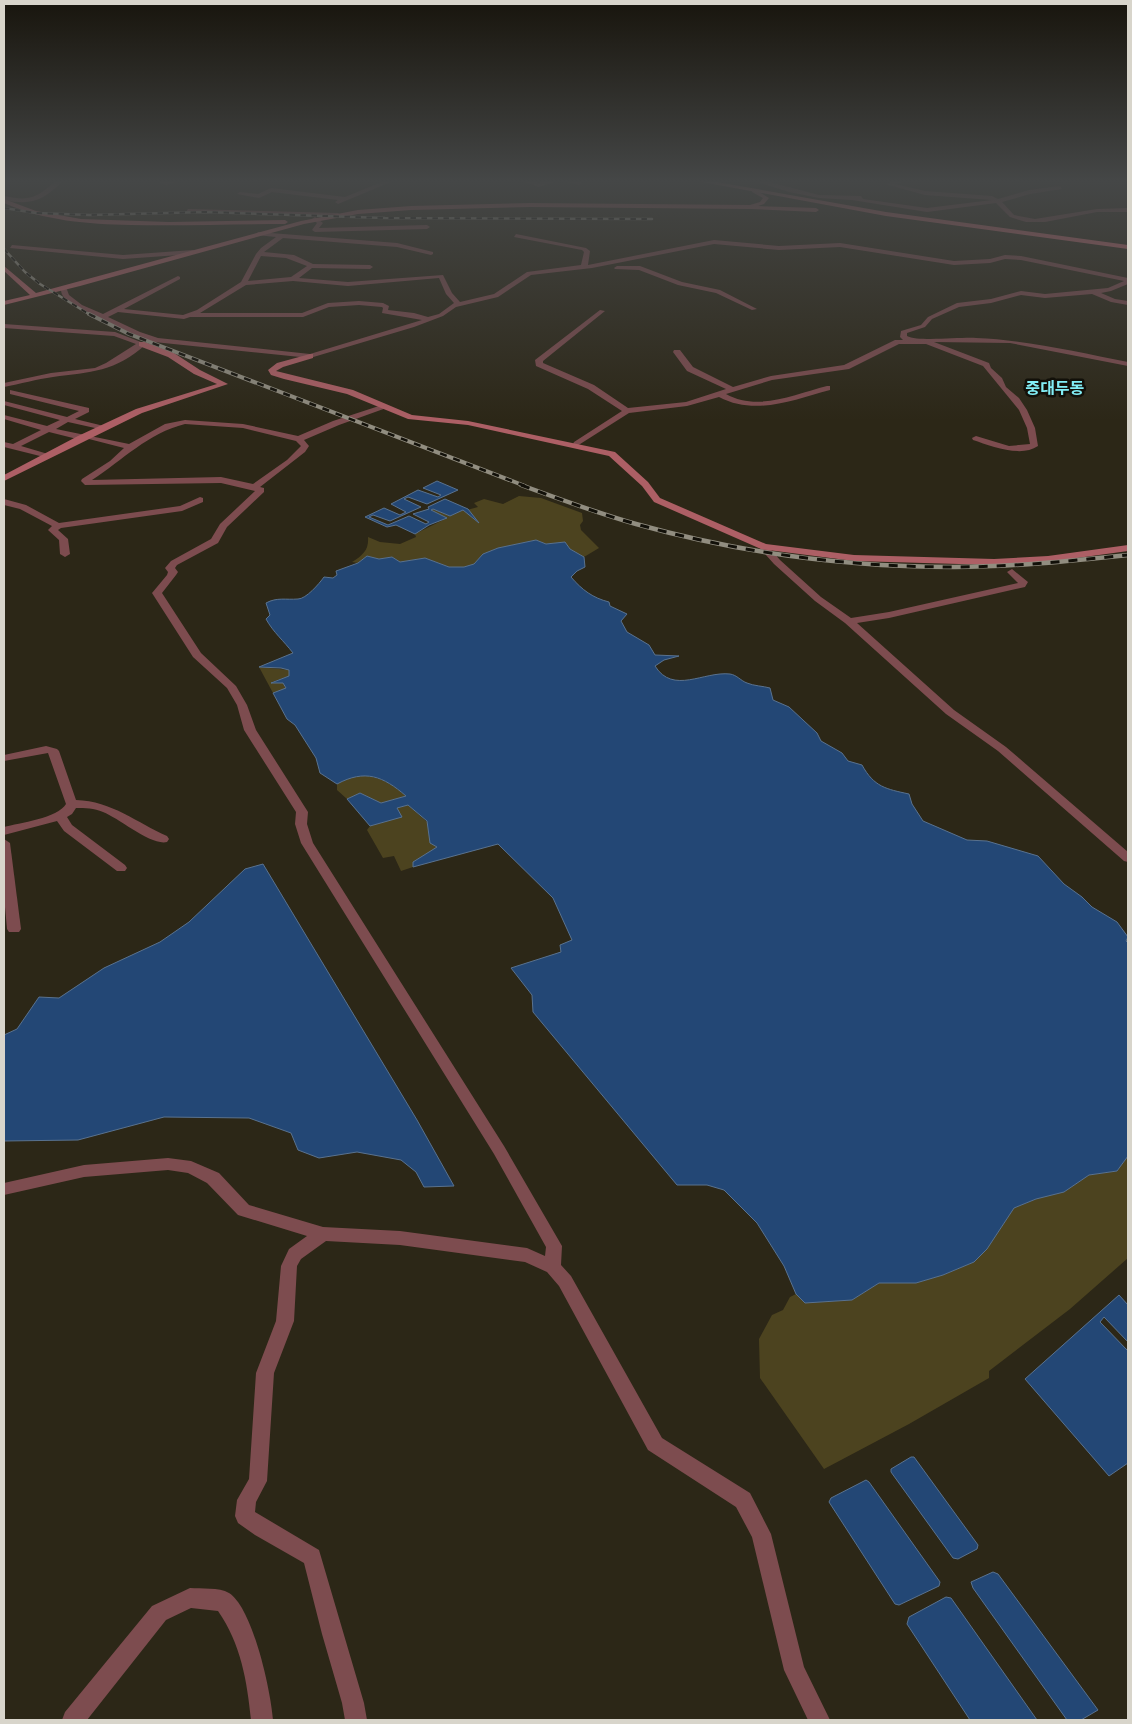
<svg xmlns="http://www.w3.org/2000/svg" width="1132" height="1724" viewBox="0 0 1132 1724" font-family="Mulish,'Noto Sans KR',sans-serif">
	<rect width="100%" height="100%" fill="#2c2717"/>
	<!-- green -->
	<g fill="#4c431f">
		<path d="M519,496l22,2 41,15 1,8 -3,4 1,5 18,18 -15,9 -14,-8 -5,-7 -19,2 -10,-4 -38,8 -15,6 -9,10 -10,3h-15l-24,-9 -25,4 -8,-5 -13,2 -12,-3 -9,7 -6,-1c11,-7 17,-12 16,-25l12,5 20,2 16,-7 -1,-3 32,-16 -16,-8 2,-1 17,7 13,-6 16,13 -12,-13 11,-3 -4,-4 10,-4 19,5z"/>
		<polygon points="259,667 289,670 289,676 272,682 283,683 286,689 273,693"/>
		<path d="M362,775c20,3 29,8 44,21l-25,7 -21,-10 -13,6 -10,-9v-6l12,-7z"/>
		<polygon points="408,805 427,822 430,842 437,847 414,862 413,867 401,871 394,856 383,858 367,830 370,826 401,817 397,808"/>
		<polygon points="1128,1156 1128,1258 1070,1309 989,1371 989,1378 909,1424 824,1469 760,1378 759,1339 772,1315 783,1310 790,1297 796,1294 805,1303 852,1300 879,1283 916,1283 943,1275 974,1262 987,1249 1014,1208 1036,1199 1064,1192 1089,1175 1117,1171"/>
	</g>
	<!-- water -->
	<g fill="#234775" stroke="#59728f">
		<polygon points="437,481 458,490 427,504 408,497 404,499 421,507 390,521 373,515 369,517 388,525 409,516 426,524 429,522 413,514 429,509 428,507 445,499 468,509 479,523 463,510 450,516 433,509 431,510 447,518 429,525 415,534 396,525 387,527 365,517 384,508 400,515 406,512 391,504 418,490 438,497 441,495 423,488"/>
		<path d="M536,540l10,4 19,-2 5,7 14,8 1,10 -8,4 -6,6c11,13 22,21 38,25l1,4 17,8 -6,7 6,11 22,13 6,10 24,1 -15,4 -9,6c18,29 49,5 75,8 7,1 11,7 17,9 7,3 16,3 23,5l3,12 16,7 28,26 4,8 21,12 6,8 14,4c12,22 24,24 47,29l3,10 11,17 44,19 20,1 51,15 26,28 18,13 10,10 25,15 11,15 -2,4 2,2v213l-11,15 -28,4 -25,17 -28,7 -22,9 -27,41 -13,13 -31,13 -27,8h-37l-27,17 -47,3 -9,-9 -12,-28 -27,-43 -33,-33 -17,-5h-30l-144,-173 -1,-17 -21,-27 50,-16 -1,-7 12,-5 -19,-42 -55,-54 -85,23v-5l24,-15 -7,-4 -3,-22 -19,-16 -11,3 5,9 -32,9 -23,-27 13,-6 21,10 25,-7c-23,-20 -41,-27 -69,-12l-17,-11 -4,-15 -21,-33 -8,-6 -14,-26 13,-5 -3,-5h-12l18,-7v-6l-8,-2 -22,-1 34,-14c-9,-12 -20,-21 -27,-34l4,-4 -4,-12c11,-6 20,-3 32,-4 8,0 21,-15 26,-22l9,1 4,-3 -1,-4 22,-8 9,-7 12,3 13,-2 8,5 25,-4 24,9h15l10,-3 9,-10 15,-6z"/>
		<polygon points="263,864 417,1120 454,1186 424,1187 416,1172 401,1160 357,1152 319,1158 298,1150 291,1133 249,1118 164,1117 78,1140 4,1141 4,1035 17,1029 39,997 59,998 104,968 160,942 189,922 245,869"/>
		<polygon points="1119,1295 1128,1305 1128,1342 1104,1317 1100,1322 1128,1351 1128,1463 1109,1476 1025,1379"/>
		<polygon points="911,1457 914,1457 978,1545 977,1549 958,1559 953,1558 891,1472 891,1469"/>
		<polygon points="866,1480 869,1482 940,1582 939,1586 899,1605 895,1604 829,1502 831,1498"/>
		<polygon points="993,1572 998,1574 1098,1710 1081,1720 1067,1720 973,1588 971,1582"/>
		<polygon points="946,1597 951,1598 1037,1720 970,1720 907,1624 909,1617"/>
	</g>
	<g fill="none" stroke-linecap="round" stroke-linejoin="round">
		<!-- street -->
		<g fill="#7d4c4f" fill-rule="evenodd">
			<path d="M58,179h7c-21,21 -32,27 -61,21v-4c28,6 33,1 54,-17z"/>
			<polygon points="151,179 166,181 186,179 166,185"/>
			<polygon points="389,179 398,179 338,204 335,202 338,200 272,192 259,198 237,194 240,192 258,194 271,188 345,197"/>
			<polygon points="517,179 527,179 539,183 551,179 570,179 582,183 579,185 560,180 539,187"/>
			<polygon points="748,179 758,179 819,195 861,196 863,199 927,208 992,200 925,195 885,184 903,179 915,179 895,184 925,191 992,196 998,199 1029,190 1060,186 1062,189 1030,194 1002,202 1014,215 1035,219 1097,209 1128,208 1128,212 1097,212 1045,222 1026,222 1010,217 996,203 927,212 852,200 819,198 789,192"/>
			<polygon points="188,209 338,213 341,215 338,217 186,212"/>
			<polygon points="315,217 323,223 319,228 427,225 430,227 427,229 315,232 312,230 317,223 312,219"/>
			<path d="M258,232l139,11 36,9v2l-2,1 -34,-8 -114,-9 -19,14 30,3 19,9 57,1 3,2 -3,2 -58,-1 -13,10 49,4 95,-7 9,18 8,9 34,-8 33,-22 54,-7 3,-13 -2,-2 -68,-13 2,-3 70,14 4,3 -2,14 126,-25 65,6 61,-3 114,18 36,-2 15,-4 16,1 107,22v6l-17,7 -10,2 14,6 13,2v4l-17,-3 -19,-8 -47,4 -24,-3 -30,8 -32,4 -27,12 -7,8 -18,6v3c11,6 53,1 69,2 51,2 102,14 152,24v4l-118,-23 -76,-1 55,21 2,5 11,10 4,9 13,11 8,12 8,18 3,18c-17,12 -47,0 -65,-6l-1,-2 4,-2 33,10 21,-2 -3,-16 -8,-18 -36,-44 -57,-22h-27l-50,25 -77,11 -46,14c32,18 69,0 101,-8h3v4c-37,10 -75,26 -111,7l-32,9 -58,7 -52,33 -4,-2 1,-2 48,-31 -34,-22 -52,-23 -1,-6 65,-50 5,1 -62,50v2l51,22 34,23 58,-6 40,-13 -39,-18 -14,-19 1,-2h6l13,17 40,20 38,-11 73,-11 51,-25h8l-3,-3 1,-6 20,-6 7,-8 29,-14 34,-4 30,-8 24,3 63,-6 16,-7 -103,-21 -16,-1 -15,4 -36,2 -114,-18 -61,3 -65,-6 -122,24 -61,7 -33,22 -42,10 -13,9 -29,11 -104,31 -156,-16c-16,-5 -84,-33 -91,-46 -2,-3 -2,-5 -2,-8l5,-1 3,8 13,10 21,9 75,-38 2,1v2l-56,30 59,6 14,-5 44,-28 15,-28 5,-6 15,-11 -20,-2zM261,256l25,2 21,8 -16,11 -43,4zM439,278l7,16 8,9 -15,11 -11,3 -14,-4 -26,-3 1,-4 -6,-3 -24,-2 -31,2 -26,10h-102l46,-28 47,-4 55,5zM359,305l23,2 1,1 -1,5 40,7 -112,34 -152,-16 -18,-6 -32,-15 10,-5 66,7 6,-2h113l26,-10z"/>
			<polygon points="12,245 123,255 193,250 196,252 193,254 123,259 10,248"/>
			<polygon points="617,266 640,266 682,282 720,290 757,309 752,310 716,293 678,285 639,270 615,269 614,268"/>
			<path d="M4,324l111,8 31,12c-30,28 -56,28 -93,33 -16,2 -33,7 -49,10v-4l47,-10 44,-5 11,-5 30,-19 -22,-8 -110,-8z"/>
			<path d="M10,390l79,18v4l-14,7 29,7v4l-36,-8 -12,7 73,15 36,-20 20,-4 58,4 55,12 35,-15 49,-16 7,2 -50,18 -35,15 5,6 -4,6 -45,35 4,1v4l-37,35 -9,16 -41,22 -2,3 3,4 -2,3 -14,18 39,60 35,33 11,19 9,25 52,82 -1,12 6,19 191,303 58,100 -1,19 10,11 91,162 88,55 21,41 33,133 26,53h-22l-24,-50 -32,-133 -16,-30 -88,-57 -89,-164 -12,-14 -22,-10 -125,-17 -74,-4 -25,18 -4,7 -3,55 -20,52 -7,108 -11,21 -1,10 64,38 45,153 3,17h-22l-3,-17 -20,-69 -18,-71 -49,-28 -17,-12 -3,-7 2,-16 12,-21 7,-106 20,-52 5,-55 8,-17 18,-13 -69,-21 -31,-32 -19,-10 -20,-3 -84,7 -80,18v-12l80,-18 84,-7 23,3 28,12 30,32 74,22 77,4 127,17 18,8 1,-9 -52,-93 -193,-311 -6,-19 1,-12 -52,-82 -7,-25 -10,-17 -34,-31 -41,-64 15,-18 1,-3 -3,-4 6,-7 40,-22 9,-15 35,-33 -34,-8 -136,2 -4,-4 1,-2 28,-18 14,-13 -39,-10 -4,2 -32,-8 -28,14 27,8v4l-44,-11v-5l9,2 28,-14 -37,-11v-4l43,11 13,-6 -56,-15v-4l63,16 12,-6 -69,-17zM185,424l58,4 53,13 5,5 -14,14 -34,24 -32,-7 -129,3c31,-20 56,-47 93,-56z"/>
			<polygon points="200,497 203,498 203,502 182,511 61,528 58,530 68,539 70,554 65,557 60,554 59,540 48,530 52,526 20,509 4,505 4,499 26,505 59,523 180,506"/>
			<polygon points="764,544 767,545 780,560 821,597 851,618 889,612 1018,583 1007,572 1012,569 1028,582 1025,587 889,618 857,623 954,710 1006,747 1128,852 1128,862 1124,861 998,751 946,714 845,623 815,601 774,564 759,547"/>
			<path d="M46,746l11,3 2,2 17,49c36,1 61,23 91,36l2,3 -2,3c-16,4 -48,-24 -64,-30 -9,-4 -18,-4 -27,-4l-4,6 -5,3 5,8 53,40 2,3 -2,3h-8l-53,-40 -7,-10 -53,14v-8c15,-4 54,-9 62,-23l-18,-51 -44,8v-6z"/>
			<polygon points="4,839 10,843 21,929 19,932 9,932 7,929 4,896"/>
			<path d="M190,1588c11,1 29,-1 39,5 24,15 42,99 44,127h-22c-4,-39 -10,-76 -33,-109l-27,-3 -25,12 -79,100h-25l3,-8 87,-106z"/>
		</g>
		<!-- secondary -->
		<g fill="#ad5f65" fill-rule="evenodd">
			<polygon points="752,190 756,190 769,198 764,204 758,206 816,208 819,210 816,212 751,209 530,207 411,210 358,214 304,224 80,286 4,305 4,301 30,295 4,271 4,266 36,293 301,221 358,210 411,206 530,203 750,205 760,202 763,198 752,192"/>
			<path d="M4,199l32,12 45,8 88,3 116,-2 3,2 -3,2c-51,0 -102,2 -154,1 -44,-1 -86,-4 -127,-22z"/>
			<polygon points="139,342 145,342 174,353 200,370 228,384 142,413 4,481 4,475 78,436 136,409 217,384 194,374 168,357 139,346"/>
			<polygon points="310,354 313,354 313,358 283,367 276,371 353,390 412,415 468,421 615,452 648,482 660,498 766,544 854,555 994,559 1048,556 1128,545 1128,551 1048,562 994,565 854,561 761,549 654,502 642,486 609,456 468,425 408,419 347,394 284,379 271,375 268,370 277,363"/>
		</g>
		<!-- primary -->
		<polygon fill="#d16d76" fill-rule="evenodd" points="686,179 700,179 886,212 1128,245 1128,249 886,216"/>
		<defs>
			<g id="rail-far2">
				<polyline points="4,208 36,213 90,215 205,212 385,218 652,219"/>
				<polyline points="4,249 25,272 40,284 92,316"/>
			</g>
			<polyline id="rail-far1" points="89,314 129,334 525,486"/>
			<path id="rail" d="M521,485c38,14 76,28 115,39 104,29 211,43 318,43 58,0 116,-6 174,-12"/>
		</defs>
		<!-- rail-far2 casing -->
		<use href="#rail-far2" stroke="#918d80" stroke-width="2.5"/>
		<!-- rail-far1 casing -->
		<use href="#rail-far1" stroke="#918d80" stroke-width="4"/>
		<!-- rail casing -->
		<use href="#rail" stroke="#918d80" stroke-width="4.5"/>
		<!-- rail-far2 -->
		<use href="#rail-far2" stroke="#121009" stroke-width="2" stroke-dasharray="5.5" stroke-linecap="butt"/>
		<!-- rail-far1 -->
		<use href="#rail-far1" stroke="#121009" stroke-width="2.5" stroke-dasharray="7" stroke-linecap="butt"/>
		<!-- rail -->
		<use href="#rail" stroke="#121009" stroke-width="3" stroke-dasharray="9" stroke-linecap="butt"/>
	</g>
	<!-- sky -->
	<linearGradient id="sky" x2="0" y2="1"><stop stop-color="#18150d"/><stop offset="0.43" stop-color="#454747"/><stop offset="1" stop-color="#454747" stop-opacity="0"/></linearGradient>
	<rect width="1132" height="421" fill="url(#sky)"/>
	<g text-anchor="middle" stroke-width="5" stroke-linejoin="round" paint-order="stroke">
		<!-- far-quarter labels -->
		<g font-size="16" font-weight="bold" fill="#82eef6" stroke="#121009">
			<text x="1055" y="394">중대두동</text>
		</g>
	</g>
	<!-- border -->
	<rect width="1132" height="1724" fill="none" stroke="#d8d5cb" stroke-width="10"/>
</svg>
